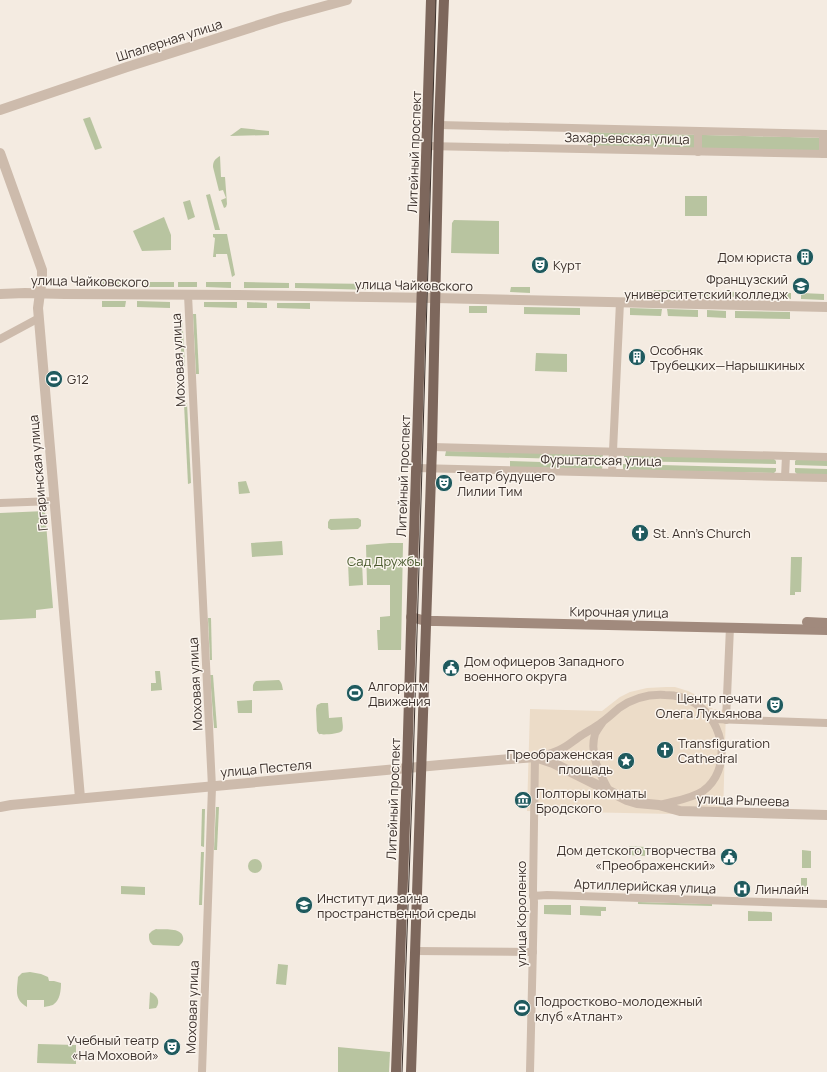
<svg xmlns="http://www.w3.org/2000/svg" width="827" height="1072" viewBox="0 0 827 1072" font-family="Manrope,sans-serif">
	<rect width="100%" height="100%" fill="#f4ebe1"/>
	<!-- green -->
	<g fill="#b8c4a0">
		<polygon points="90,117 102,148 95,150 83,119"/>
		<polygon points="241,128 269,131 269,135 230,136"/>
		<polygon points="589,132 827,138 827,151 588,146"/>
		<path d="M220,156l1,21h4l2,27 -1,3 -2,1 -3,-8 5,-2 -3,-8 -4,1 -6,-24c0,-6 2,-8 7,-11z"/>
		<polygon points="210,194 220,230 215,230 206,195"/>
		<rect x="685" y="196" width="22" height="20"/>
		<polygon points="190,200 195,217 188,220 183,202"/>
		<polygon points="164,217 171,235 171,250 142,251 133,231"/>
		<polygon points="454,220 499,221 499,254 451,253 452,223"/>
		<polygon points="213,234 227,234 235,275 232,277 227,254 216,254 216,257 213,257 215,238 213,237"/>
		<polygon points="99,281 129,281 128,287 99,287"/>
		<rect x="145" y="282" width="29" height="5"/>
		<rect x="178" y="282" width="19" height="5"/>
		<polygon points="206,282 231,282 231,288 206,287"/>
		<polygon points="244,282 289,283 289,288 244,288"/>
		<polygon points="295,283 375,284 375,290 295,288"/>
		<polygon points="511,287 530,287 530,293 510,292"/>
		<polygon points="654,290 738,292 738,297 654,295"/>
		<polygon points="749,292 791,293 791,299 749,298"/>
		<polygon points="801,293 824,294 824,300 801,299"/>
		<polygon points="102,301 126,301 125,307 102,307"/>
		<polygon points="137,301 170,302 170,308 137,307"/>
		<polygon points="204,302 237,302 237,308 204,307"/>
		<polygon points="247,302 267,303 267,308 247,308"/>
		<polygon points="277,303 310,303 310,309 277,308"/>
		<rect x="469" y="306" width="18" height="7"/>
		<polygon points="524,307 580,308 580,315 524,314"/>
		<polygon points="630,308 662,309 661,316 630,315"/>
		<polygon points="667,309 698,310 698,317 668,316"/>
		<polygon points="707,310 726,311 726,318 707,317"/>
		<polygon points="735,311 790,312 790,319 735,318"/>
		<polygon points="179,314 182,314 185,366 182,366"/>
		<polygon points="193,314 196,314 199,374 196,374"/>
		<polygon points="536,353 567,354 567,372 535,371"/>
		<polygon points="187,403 191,483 188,484 184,404"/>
		<polygon points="446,451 603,454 603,460 445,456"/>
		<polygon points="624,455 774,459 776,461 776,464 624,461"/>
		<polygon points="797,459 827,460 827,466 795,465 795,461"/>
		<polygon points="510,461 603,464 602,469 510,467"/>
		<polygon points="623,464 776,468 776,471 774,473 623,470"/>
		<polygon points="795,468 827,469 827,475 797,474 795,472"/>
		<polygon points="246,481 250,493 239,494 238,482"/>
		<polygon points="45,511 53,608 36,610 36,618 0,620 0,513"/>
		<polygon points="358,518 361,520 361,526 358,529 331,530 328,528 328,522 330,519"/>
		<polygon points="282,541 283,555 252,557 251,543"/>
		<polygon points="390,543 403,543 401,650 378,650 377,630 380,630 380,617 390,616 390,585 367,585 366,545"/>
		<polygon points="791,557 802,557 801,592 795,592 795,595 790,595"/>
		<polygon points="362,561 363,585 349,586 348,562"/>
		<polygon points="208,618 211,618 212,660 210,660"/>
		<polygon points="155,671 160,671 162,690 151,691 151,683 156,683"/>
		<polygon points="210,675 213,675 217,728 214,728"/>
		<path d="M279,680c3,3 3,5 4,10l-30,1c0,-4 -1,-7 3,-10z"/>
		<polygon points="252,700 252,713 238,713 237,701"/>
		<path d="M321,703h7l1,15 13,-1c0,4 2,11 0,14 -3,3 -19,4 -23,3l-2,-3 -1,-22 1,-4z"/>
		<polygon points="216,807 219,807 217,850 214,850"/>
		<polygon points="202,809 205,809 204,847 201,846"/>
		<polygon points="629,846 645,847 645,856 628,855"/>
		<polygon points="802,850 811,851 811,868 802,868"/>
		<polygon points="201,852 204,852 202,905 199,905"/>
		<circle cx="255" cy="866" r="7"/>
		<polygon points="801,878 807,878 807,894 802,894 801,892"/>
		<polygon points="121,886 145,887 145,895 121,894"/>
		<polygon points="638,902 712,904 712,906 638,904"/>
		<polygon points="544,905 571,905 571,915 544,914"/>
		<polygon points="580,906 606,907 606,911 601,911 601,916 580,915"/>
		<polygon points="748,911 771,912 772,913 772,921 748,921"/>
		<path d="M156,929c8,1 25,-2 27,8 1,4 -1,6 -4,9l-26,-1c-4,-3 -4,-6 -4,-11l3,-3z"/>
		<polygon points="278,964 288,965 286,985 276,984"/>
		<path d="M30,972l11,2 7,3 1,4h5l7,2c0,7 -1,17 -7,21 -2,2 -7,2 -10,3v-7h-17v7c-13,-8 -10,-16 -9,-30l4,-4z"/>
		<path d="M150,992c7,3 11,9 6,16l-7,1z"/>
		<polygon points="38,1044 76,1045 76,1064 37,1063"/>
		<polygon points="338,1047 390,1052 389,1072 338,1072"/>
	</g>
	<!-- plaza -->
	<polygon fill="#ecdcc8" points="666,687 675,687 688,691 700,697 713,709 726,710 723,815 527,811 530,709 602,711 620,697 630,692 647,688"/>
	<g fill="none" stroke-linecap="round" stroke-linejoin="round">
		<!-- minor -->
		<g stroke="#cdbbac" stroke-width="8">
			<polyline points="439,125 827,134"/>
			<polyline points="427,146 827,154"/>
			<polyline points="698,152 698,131"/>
			<polyline points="823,154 823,134"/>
			<polyline points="188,295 212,787 202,1072"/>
			<polyline points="0,339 39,318"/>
			<polyline points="432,447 827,457"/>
			<polyline points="416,468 827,478"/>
			<polyline points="612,472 620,302"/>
			<polyline points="785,477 786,456"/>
			<polyline points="0,503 54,501"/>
			<polyline points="712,719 827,723"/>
			<polyline points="726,720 730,627"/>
			<path d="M602,723c-2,3 -5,7 -7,11 -6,21 5,40 14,57"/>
			<polyline points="533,896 547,895 827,904"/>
			<polyline points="415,951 533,952"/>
			<path d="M530,1072l4,-170 -1,-12 2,-133c8,-2 16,-3 24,-7 8,-3 15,-10 23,-15 6,-4 14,-8 20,-13 6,-4 11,-9 17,-14 13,-9 30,-14 46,-13 11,0 22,3 31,9 29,18 36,66 7,87 -12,8 -29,10 -43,14"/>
		</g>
		<!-- tertiary -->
		<g stroke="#cdbbac" stroke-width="10">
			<polyline points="0,110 127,67 281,18 347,0"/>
			<polyline points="0,153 42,270 42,278 38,308 80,798"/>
			<polyline points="0,294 25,293 65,294 238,295 435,298 827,307"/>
			<polyline points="0,807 11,805 440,765 535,757 553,763 627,800 637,803 659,805 680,811 827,815"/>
		</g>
		<!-- secondary -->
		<g stroke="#a18a7d" stroke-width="10">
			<polyline points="411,617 426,621 436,621 827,630"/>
			<polyline points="807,622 827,623"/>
		</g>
		<!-- primary -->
		<g stroke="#7d675c" stroke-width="10">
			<polyline points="396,1072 407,768 411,629 431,0"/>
			<polyline points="411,1072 432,447 439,125 444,0"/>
		</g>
		<!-- tram -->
		<polyline stroke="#3b302b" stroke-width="1" points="402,1072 413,767 436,0"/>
	</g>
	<!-- icons -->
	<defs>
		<symbol id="building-disc" viewBox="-11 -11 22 22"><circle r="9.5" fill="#1f5a5e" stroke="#fbf5ee"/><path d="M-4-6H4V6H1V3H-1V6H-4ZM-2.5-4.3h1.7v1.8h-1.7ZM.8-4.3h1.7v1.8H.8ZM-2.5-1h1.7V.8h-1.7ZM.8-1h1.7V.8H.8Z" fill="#fff"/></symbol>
		<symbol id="theatre-disc" viewBox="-11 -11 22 22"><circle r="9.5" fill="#1f5a5e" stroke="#fbf5ee"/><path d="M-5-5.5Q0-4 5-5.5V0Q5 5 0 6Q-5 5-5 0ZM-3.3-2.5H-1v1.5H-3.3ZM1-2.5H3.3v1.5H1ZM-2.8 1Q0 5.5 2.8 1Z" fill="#fff"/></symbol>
		<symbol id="university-disc" viewBox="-11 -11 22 22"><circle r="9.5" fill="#1f5a5e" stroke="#fbf5ee"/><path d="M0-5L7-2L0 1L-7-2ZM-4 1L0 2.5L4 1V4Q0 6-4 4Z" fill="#fff"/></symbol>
		<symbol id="stadium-disc" viewBox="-11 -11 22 22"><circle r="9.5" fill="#1f5a5e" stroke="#fbf5ee"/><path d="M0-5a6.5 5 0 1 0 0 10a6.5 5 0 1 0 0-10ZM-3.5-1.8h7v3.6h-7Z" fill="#fff"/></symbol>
		<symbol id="church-disc" viewBox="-11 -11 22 22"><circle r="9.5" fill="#1f5a5e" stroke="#fbf5ee"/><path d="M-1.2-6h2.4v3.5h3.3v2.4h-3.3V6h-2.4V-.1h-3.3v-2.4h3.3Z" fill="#fff"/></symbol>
		<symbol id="civic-disc" viewBox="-11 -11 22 22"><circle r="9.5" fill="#1f5a5e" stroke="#fbf5ee"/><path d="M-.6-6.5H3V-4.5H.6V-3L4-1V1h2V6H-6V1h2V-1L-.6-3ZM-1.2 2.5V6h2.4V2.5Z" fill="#fff"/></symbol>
		<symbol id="sight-disc" viewBox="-11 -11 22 22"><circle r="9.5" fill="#1f5a5e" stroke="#fbf5ee"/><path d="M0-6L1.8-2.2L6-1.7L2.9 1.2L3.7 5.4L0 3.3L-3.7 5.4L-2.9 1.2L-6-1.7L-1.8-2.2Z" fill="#fff"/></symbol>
		<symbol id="museum-disc" viewBox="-11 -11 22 22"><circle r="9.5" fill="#1f5a5e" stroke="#fbf5ee"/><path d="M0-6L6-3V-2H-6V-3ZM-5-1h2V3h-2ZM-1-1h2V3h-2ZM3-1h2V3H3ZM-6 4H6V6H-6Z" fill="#fff"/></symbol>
		<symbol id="hospital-disc" viewBox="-11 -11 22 22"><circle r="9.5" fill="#1f5a5e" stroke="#fbf5ee"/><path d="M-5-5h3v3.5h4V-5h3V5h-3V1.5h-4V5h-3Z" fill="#fff"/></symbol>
	</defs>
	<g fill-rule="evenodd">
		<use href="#building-disc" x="795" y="247" width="20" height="20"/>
		<use href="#theatre-disc" x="530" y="255" width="20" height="20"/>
		<use href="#university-disc" x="791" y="276" width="20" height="20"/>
		<use href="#building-disc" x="627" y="347" width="20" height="20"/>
		<use href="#stadium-disc" x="44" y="369" width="20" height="20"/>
		<use href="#theatre-disc" x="434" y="473" width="20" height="20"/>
		<use href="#church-disc" x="630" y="523" width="20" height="20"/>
		<use href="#civic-disc" x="441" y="658" width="20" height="20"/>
		<use href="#stadium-disc" x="345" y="683" width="20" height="20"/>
		<use href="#theatre-disc" x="765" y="695" width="20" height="20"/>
		<use href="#church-disc" x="655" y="740" width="20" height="20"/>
		<use href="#sight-disc" x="616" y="751" width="20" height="20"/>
		<use href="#museum-disc" x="513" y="790" width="20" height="20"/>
		<use href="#civic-disc" x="719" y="847" width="20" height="20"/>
		<use href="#hospital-disc" x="732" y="879" width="20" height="20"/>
		<use href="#university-disc" x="294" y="895" width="20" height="20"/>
		<use href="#stadium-disc" x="512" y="998" width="20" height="20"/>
		<use href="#theatre-disc" x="162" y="1037" width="20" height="20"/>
	</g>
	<g text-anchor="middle" stroke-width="3" stroke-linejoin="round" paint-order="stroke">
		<!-- street labels -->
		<g font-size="13" fill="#3b302b" stroke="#fbf5ee">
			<text transform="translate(169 40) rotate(-18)" y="5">Шпалерная улица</text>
			<text transform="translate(627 138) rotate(1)" y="5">Захарьевская улица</text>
			<text transform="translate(414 152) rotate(-88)" y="5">Литейный проспект</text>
			<text transform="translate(90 281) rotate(1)" y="5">улица Чайковского</text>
			<text transform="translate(414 285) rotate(1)" y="5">улица Чайковского</text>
			<text transform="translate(178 360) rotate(-93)" y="5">Моховая улица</text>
			<text transform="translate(601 460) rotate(1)" y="5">Фурштатская улица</text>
			<text transform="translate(38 473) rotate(-95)" y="5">Гагаринская улица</text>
			<text transform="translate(403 476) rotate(-88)" y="5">Литейный проспект</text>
			<text transform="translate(619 612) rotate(1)" y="5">Кирочная улица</text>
			<text transform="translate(195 684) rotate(-93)" y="5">Моховая улица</text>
			<text transform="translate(266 768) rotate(-5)" y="5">улица Пестеля</text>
			<text transform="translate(393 799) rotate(-88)" y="5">Литейный проспект</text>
			<text transform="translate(743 800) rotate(2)" y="5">улица Рылеева</text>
			<text transform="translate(645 886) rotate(2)" y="5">Артиллерийская улица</text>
			<text transform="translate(521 914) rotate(-90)" y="5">улица Короленко</text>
			<text transform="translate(192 1007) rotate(-88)" y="5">Моховая улица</text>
		</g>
		<!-- poi labels -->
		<g font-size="13" fill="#3b302b" stroke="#fbf5ee" text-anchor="start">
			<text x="792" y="262" text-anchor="end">Дом юриста</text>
			<text x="553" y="270">Курт</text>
			<text x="788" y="284" text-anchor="end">Французский<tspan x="788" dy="15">университетский колледж</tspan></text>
			<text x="650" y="355">Особняк<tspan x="650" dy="15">Трубецких—Нарышкиных</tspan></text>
			<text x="67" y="384">G12</text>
			<text x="457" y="481">Театр будущего<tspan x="457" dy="15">Лилии Тим</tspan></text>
			<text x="653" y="538">St. Ann's Church</text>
			<text x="464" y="666">Дом офицеров Западного<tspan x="464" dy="15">военного округа</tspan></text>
			<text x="368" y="691">Алгоритм<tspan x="368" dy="15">Движения</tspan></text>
			<text x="762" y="703" text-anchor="end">Центр печати<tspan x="762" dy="15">Олега Лукьянова</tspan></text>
			<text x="678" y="748">Transfiguration<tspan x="678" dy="15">Cathedral</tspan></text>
			<text x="613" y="759" text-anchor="end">Преображенская<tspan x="613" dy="15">площадь</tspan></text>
			<text x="536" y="798">Полторы комнаты<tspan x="536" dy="15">Бродского</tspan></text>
			<text x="716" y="855" text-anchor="end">Дом детского творчества<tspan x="716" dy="15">«Преображенский»</tspan></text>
			<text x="755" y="894">Линлайн</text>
			<text x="317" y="903">Институт дизайна<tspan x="317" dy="15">пространственной среды</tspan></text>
			<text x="535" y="1006">Подростково-молодежный<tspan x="535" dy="15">клуб «Атлант»</tspan></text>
			<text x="159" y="1045" text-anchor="end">Учебный театр<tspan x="159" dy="15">«На Моховой»</tspan></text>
		</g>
		<!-- park labels -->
		<g font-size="13" fill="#4a5a2e" stroke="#fbf5ee">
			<text x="385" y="566">Сад Дружбы</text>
		</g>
	</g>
</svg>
